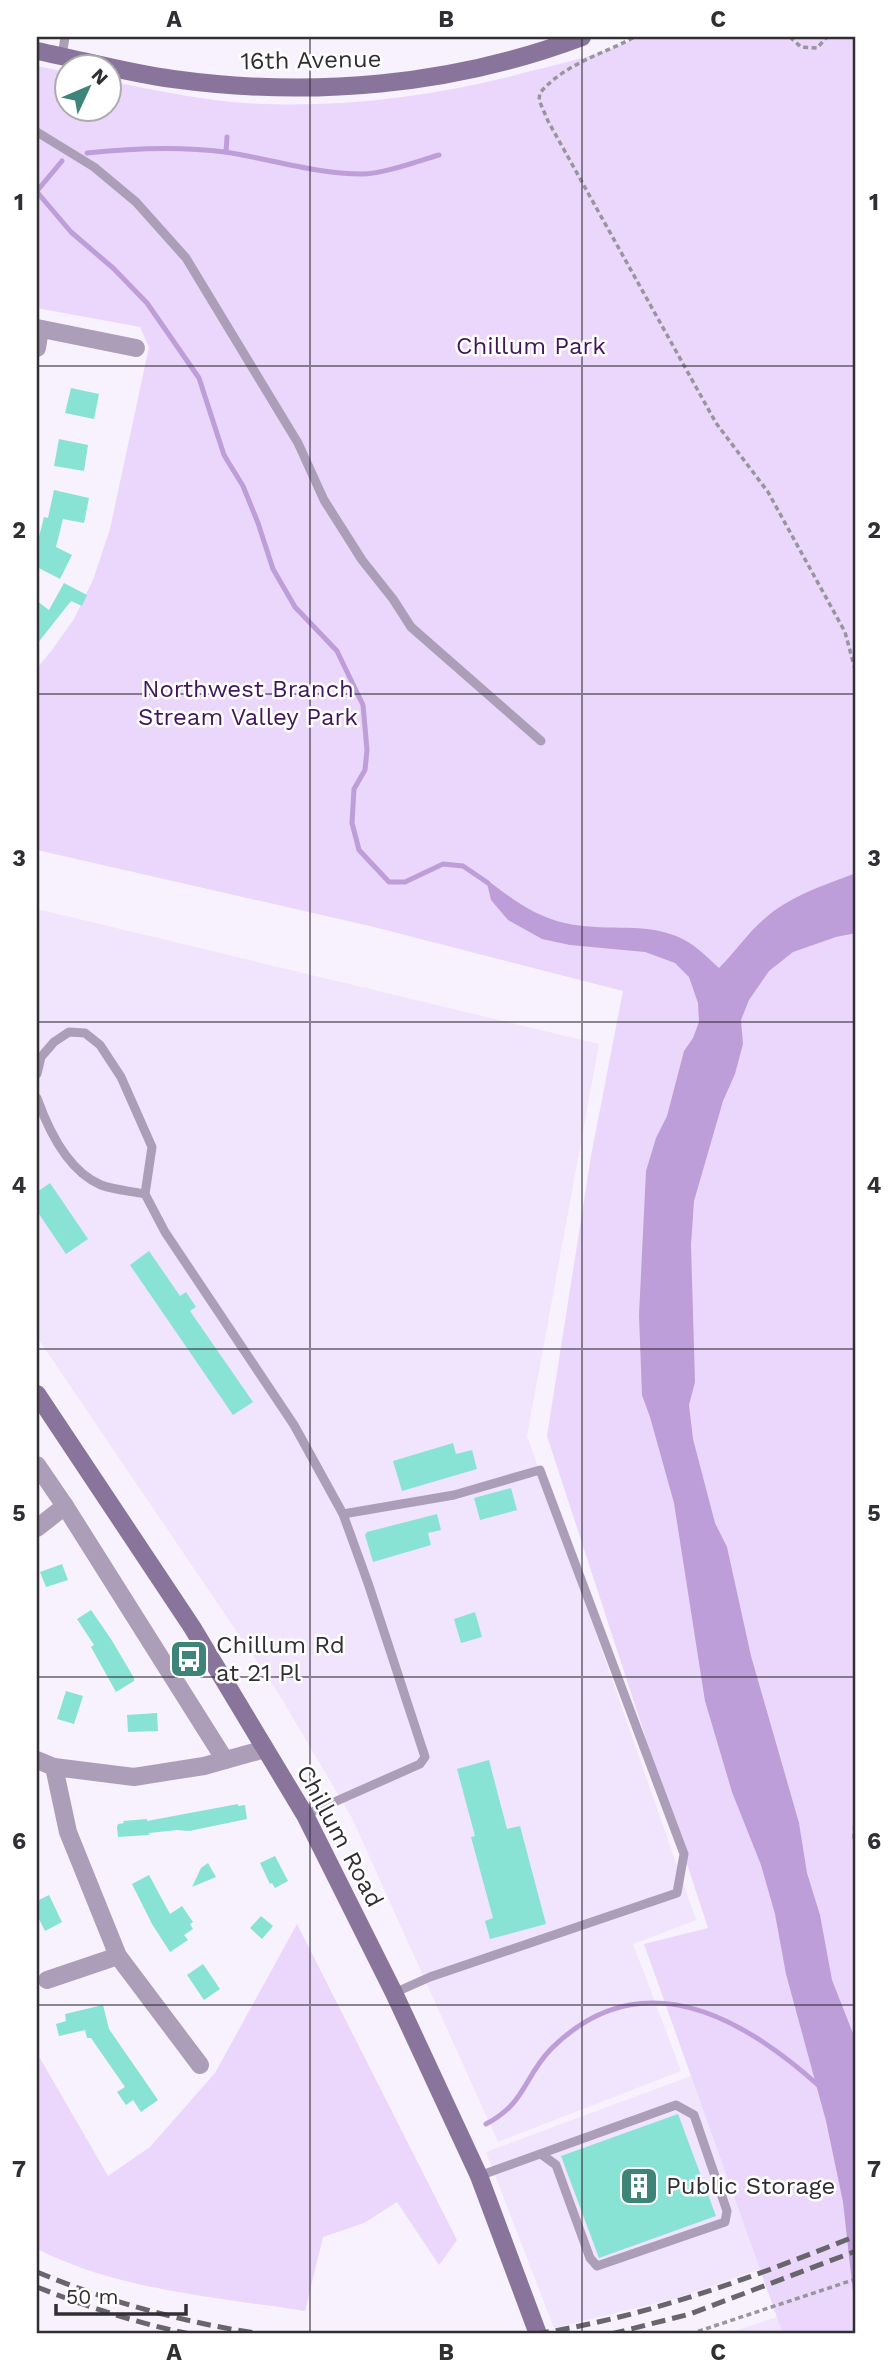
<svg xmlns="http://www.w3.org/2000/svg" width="893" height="2371" viewBox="0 0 893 2371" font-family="'Work Sans',sans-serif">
	<rect width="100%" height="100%" fill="#f7f2fd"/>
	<!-- built -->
	<g fill="#f1e4fd">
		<polygon points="37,909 599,1044 527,1436 696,1920 633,1944 681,2071 498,2142 352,1818 277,1691 37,1337"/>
		<polygon points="691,2076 760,2269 677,2298 554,2328 486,2152"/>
		<polygon points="777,2317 783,2334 726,2334"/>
	</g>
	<!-- green -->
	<g fill="#ead7fb">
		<path d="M638,37h218v2297h-73l-139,-390 64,-16 -161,-492 44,-280 32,-165 -253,-65 -333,-76v-182l15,-18 22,-31 19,-39 17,-51 39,-182 -9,-20 -103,-19v-242l29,6v36h42l1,-27c50,10 101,21 153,23 91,3 181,-9 269,-33 37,-9 73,-17 107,-34z"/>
		<path d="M297,1924l160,316 -18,25 -42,-63 -33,21 -41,14 -18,74c-90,-14 -187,-21 -268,-62v-196l71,123 42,-29 65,-74z"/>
	</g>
	<!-- water -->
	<path fill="#be9ed9" d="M856,873v60l-20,4 -43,15 -24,19 -20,29 -8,20 2,24 -8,30 -12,27 -29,100 -3,44 4,137 -6,23 4,34 22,84 12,24 24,109 48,167 8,50 13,42 12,65 24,61v278l-13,-117 -17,-81 -40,-147 -11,-60 -14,-49 -29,-73 -27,-91 -31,-198 -24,-86 -8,-22 -3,-80 7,-144 10,-33 11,-22 17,-65 9,-13 6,-16 -1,-19 -9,-26 -14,-14 -30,-11 -75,-7 -28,-6 -34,-19 -17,-20 -5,-21c25,19 47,37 79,44 36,9 76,-1 111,13 18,7 30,20 43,32 15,-15 28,-34 44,-48 26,-24 62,-35 93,-47z"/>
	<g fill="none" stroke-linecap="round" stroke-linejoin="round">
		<!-- stream -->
		<g stroke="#be9ed9" stroke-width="5">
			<polyline points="226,152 227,137"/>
			<path d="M87,153c47,-5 92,-7 138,-1 46,7 90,22 137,22 21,0 56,-13 77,-19"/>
			<polyline points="37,191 62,161"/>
			<polyline points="37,192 71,232 113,268 147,303 199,378 224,455 243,486 258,523 273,569 295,607 337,651 363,705 367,750 365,770 354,789 352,823 359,850 389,882 405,882 443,864 463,866 488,883"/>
			<path d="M486,2124c40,-21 37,-46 65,-75 89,-89 189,-34 267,36"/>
		</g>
	</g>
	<!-- building -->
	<g fill="#88e3d4">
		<polygon points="71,388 99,394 94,419 65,413"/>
		<polygon points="59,439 88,445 84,471 54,466"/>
		<polygon points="54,490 89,498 84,523 63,519 56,547 72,555 60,579 37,567 37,545 44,517 48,518"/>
		<polygon points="64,583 87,595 82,606 71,601 37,644 37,601 49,610"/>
		<polygon points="50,1183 88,1239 66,1254 37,1211 37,1192"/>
		<polygon points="149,1251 180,1296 186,1292 196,1307 190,1311 253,1402 233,1415 130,1265"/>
		<polygon points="453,1443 456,1454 472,1450 477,1469 402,1491 393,1461"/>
		<polygon points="511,1488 517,1510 480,1520 474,1498"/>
		<polygon points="437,1514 441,1530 428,1533 431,1545 373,1562 365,1535 367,1532"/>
		<polygon points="62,1564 68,1580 46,1587 40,1572"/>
		<polygon points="91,1610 111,1639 134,1678 134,1681 116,1692 91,1647 94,1645 77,1619"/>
		<polygon points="475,1612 482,1637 461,1643 454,1619"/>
		<polygon points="66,1691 83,1696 74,1724 57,1719"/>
		<polygon points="157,1713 158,1731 128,1732 127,1715"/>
		<polygon points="489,1760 507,1829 520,1826 546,1924 490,1939 485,1921 493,1918 471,1837 475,1836 457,1769"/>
		<polygon points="238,1804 238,1806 245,1805 247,1819 189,1831 177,1830 149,1833 149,1835 118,1837 117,1827 118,1824 124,1823 123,1821 147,1819 147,1821"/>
		<polygon points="275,1856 288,1881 275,1888 272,1883 270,1884 260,1863"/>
		<polygon points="208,1863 216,1877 192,1887 201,1868"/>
		<polygon points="149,1875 170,1914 182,1906 193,1922 190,1924 193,1929 184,1935 188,1940 170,1952 152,1924 132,1884"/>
		<polygon points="49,1895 62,1922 45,1931 37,1915 37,1901"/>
		<polygon points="261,1916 273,1926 262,1939 250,1928"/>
		<polygon points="203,1964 220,1989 204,2000 187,1975"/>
		<polygon points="103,2005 109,2029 158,2100 141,2112 133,2100 126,2105 117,2092 125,2087 91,2038 87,2038 85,2030 59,2036 56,2024 66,2021 65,2014"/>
		<polygon points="678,2114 716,2216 599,2258 561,2156"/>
	</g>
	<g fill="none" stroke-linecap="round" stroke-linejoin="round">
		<!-- path -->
		<g stroke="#99959d" stroke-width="3.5" stroke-dasharray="5 3.5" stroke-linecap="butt">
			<polyline points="790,37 801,47 817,48 827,37"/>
			<path d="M633,38c-31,16 -70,27 -93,55l-1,7 9,21 168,302 52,69 77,140 11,41"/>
			<polyline points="856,1471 856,1480"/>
			<polyline points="856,1800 854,1837 856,1858"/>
			<polyline points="690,2334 856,2279"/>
		</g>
		<!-- lane -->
		<g stroke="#ac9eb8" stroke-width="9">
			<polyline points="62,56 65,37"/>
			<polyline points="37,132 94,167 136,202 186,258 298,443 324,500 362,560 393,599 411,627 541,741"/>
			<polyline points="37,1074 41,1057 54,1042 69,1032 85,1033 100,1045 121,1077 152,1147 145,1194 165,1232 294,1425 343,1514 368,1583 425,1757 420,1764 305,1815"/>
			<path d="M37,1098c11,31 31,73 64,87 13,5 30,6 44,9"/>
			<polyline points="343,1514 454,1495 540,1470 684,1854 677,1893 430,1977 394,1993"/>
			<polyline points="479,2176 676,2105 694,2115 727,2211 725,2222 597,2266 590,2258 556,2165 541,2154"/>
		</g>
		<!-- street -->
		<g stroke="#ac9eb8" stroke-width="18">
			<polyline points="37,328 136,348"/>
			<polyline points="37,348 40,329"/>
			<polyline points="37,1465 65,1506 225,1760"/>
			<polyline points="37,1528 65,1506"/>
			<polyline points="37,1760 54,1767 68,1832 118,1956 200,2065"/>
			<polyline points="54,1767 134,1777 204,1766 265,1749"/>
			<polyline points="47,1980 118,1956"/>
		</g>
		<!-- secondary -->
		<g stroke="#89759b" stroke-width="18">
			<path d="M37,51c45,9 90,22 136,28 138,19 279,7 409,-42"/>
			<polyline points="37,1394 192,1627 305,1815 394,1993 479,2176 538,2334"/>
		</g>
		<!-- rail -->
		<g stroke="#68656c" stroke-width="5" stroke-dasharray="14 7" stroke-linecap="butt">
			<path d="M37,2272c72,30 148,51 225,62"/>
			<path d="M37,2287c50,20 100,36 153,47"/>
			<path d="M535,2334c112,-17 216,-56 321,-98"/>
			<polyline points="611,2334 690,2314 856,2251"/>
		</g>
	</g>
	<!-- grid -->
	<path fill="none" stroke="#312e34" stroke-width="2" stroke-opacity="0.55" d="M310,37v2297M582,37v2297M37,366h819M37,694h819M37,1022h819M37,1349h819M37,1677h819M37,2005h819"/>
	<!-- icons -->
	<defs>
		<symbol id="bus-square" viewBox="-11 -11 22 22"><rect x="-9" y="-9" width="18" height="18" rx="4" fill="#3f8479" stroke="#fff"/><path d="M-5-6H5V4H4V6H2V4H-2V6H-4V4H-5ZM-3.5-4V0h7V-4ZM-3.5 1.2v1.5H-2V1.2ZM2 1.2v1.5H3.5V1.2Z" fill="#fff"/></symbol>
		<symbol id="building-square" viewBox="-11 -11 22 22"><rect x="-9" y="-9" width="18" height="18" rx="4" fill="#3f8479" stroke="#fff"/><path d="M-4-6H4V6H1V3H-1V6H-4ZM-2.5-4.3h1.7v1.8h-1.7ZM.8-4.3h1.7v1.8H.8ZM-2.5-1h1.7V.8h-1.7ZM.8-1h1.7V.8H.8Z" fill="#fff"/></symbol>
	</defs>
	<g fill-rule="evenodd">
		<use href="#bus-square" x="167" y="1637" width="44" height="44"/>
		<use href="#building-square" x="617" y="2164" width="44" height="44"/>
	</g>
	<g text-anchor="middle" stroke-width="5" stroke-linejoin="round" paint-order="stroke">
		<!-- street labels -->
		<g font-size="24" fill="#312e34" stroke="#fff">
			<text transform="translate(311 60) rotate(-1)" y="8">16th Avenue</text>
			<text transform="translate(340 1836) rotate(62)" y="8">Chillum Road</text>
		</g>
		<!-- park labels -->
		<g font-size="24" fill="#41165c" stroke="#fff">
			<text x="531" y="354">Chillum Park</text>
			<text x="248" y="697">Northwest Branch<tspan x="248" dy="28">Stream Valley Park</tspan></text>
		</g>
		<!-- poi labels -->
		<g font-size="24" fill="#312e34" stroke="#fff" text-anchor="start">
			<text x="216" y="1653">Chillum Rd<tspan x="216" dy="28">at 21 Pl</tspan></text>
			<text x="666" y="2194">Public Storage</text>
		</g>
	</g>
	<!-- border -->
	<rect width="893" height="2371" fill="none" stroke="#ffffff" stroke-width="77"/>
	<!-- north arrow -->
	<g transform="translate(88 88) rotate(46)"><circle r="33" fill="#ffffff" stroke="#adabae" stroke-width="2"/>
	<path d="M0-5L12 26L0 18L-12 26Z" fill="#3f8479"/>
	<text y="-10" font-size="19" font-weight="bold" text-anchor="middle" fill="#312e34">N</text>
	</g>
	<!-- scale -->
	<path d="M56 2304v10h130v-10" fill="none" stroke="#312e34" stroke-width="3.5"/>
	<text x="66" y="2304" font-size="21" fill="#312e34" stroke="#ffffff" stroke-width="5" paint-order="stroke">50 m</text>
	<rect x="38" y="38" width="816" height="2294" fill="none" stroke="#312e34" stroke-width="2.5"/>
	<g font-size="23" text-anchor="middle" font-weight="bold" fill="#312e34">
		<text x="174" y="27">A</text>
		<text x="446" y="27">B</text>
		<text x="718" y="27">C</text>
		<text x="19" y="210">1</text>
		<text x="874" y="210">1</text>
		<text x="19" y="538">2</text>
		<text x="874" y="538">2</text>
		<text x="19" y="866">3</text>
		<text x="874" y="866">3</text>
		<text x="19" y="1193">4</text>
		<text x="874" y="1193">4</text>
		<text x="19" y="1521">5</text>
		<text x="874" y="1521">5</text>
		<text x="19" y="1849">6</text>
		<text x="874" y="1849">6</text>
		<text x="19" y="2177">7</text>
		<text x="874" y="2177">7</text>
		<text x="174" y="2360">A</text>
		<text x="446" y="2360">B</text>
		<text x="718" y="2360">C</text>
	</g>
</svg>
